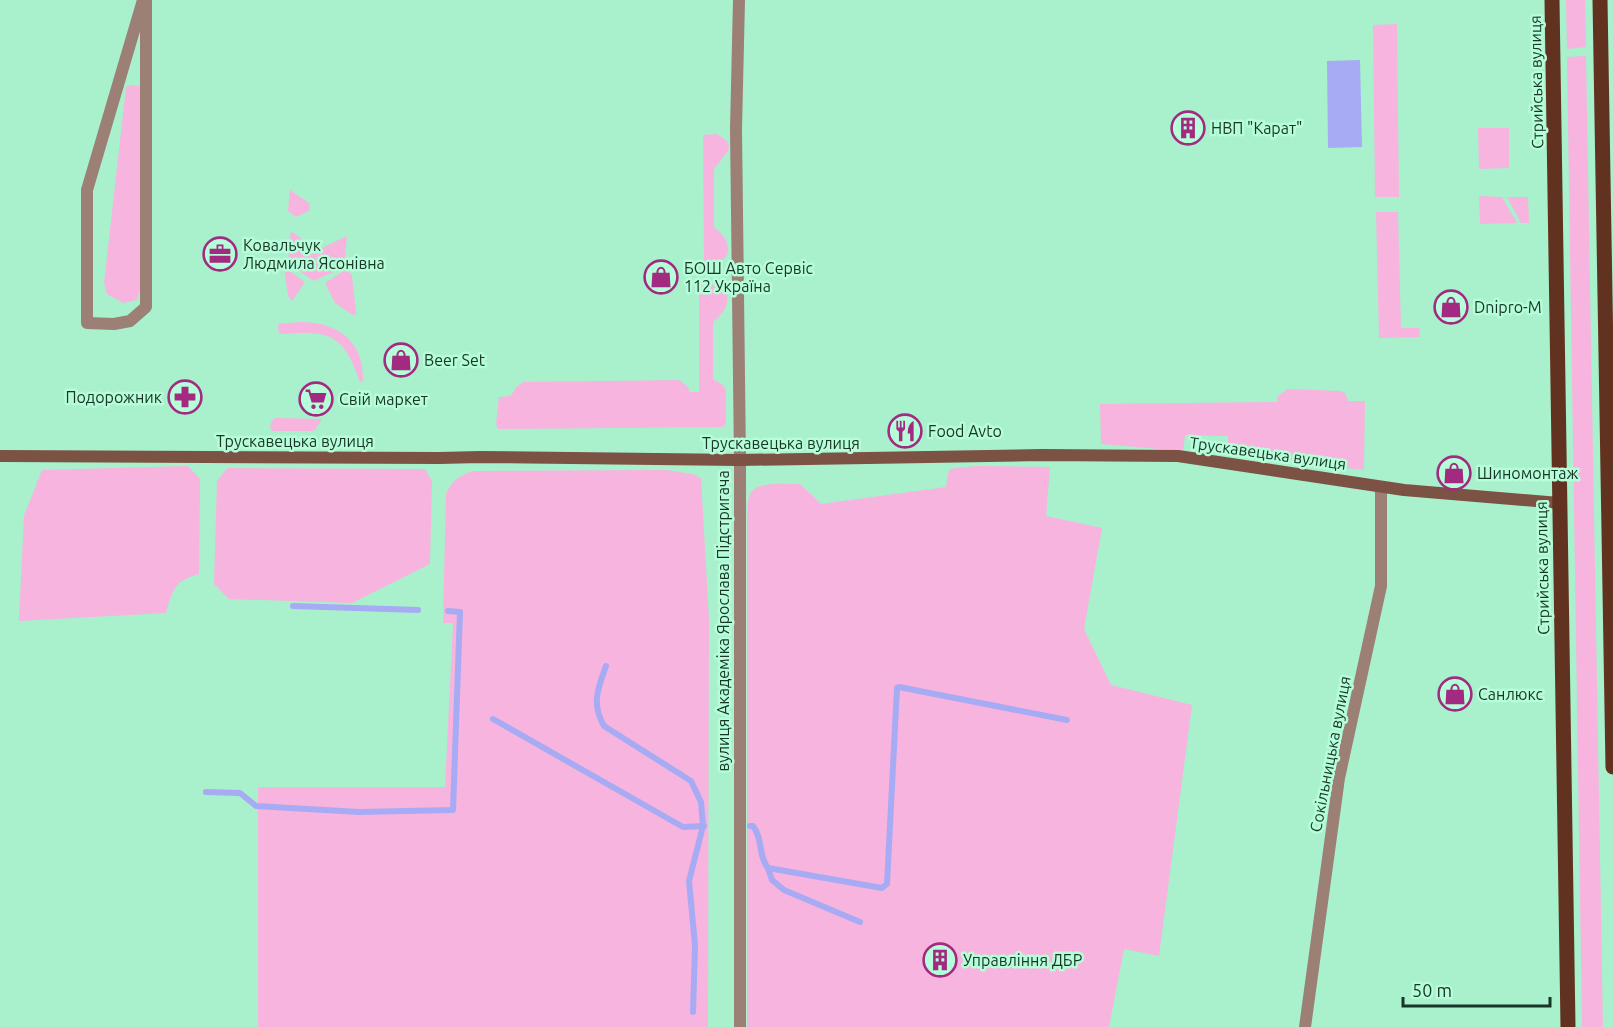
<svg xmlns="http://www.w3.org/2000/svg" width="1613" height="1027" viewBox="0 0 1613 1027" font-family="Ubuntu,sans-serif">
	<rect width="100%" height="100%" fill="#a9f0cc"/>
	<!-- green -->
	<g fill="#f7b4de">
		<polygon points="1566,0 1585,0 1586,47 1567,49"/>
		<polygon points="1397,24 1399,197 1375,197 1373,25"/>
		<polygon points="1586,56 1603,1027 1582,1027 1567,57"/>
		<polygon points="132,85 140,86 143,89 140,289 137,300 123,303 107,294 104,283 126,87"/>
		<polygon points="1478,128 1509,128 1509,168 1479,169"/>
		<path d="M717,134l10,7 2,6 -1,4 -14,18v58c22,16 18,40 -10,35l-1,-127z"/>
		<polygon points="290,190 309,203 310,210 296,217 288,211"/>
		<polygon points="1479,196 1502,197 1517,223 1480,224"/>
		<polygon points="1507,197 1528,197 1529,223 1521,223"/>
		<polygon points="1376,212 1398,212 1401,328 1419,328 1420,337 1379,338"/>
		<polygon points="291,231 317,250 316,269 318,250 347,236 344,267 314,281 288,263"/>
		<polygon points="284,267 305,282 292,301 288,296"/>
		<polygon points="347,269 352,276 356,311 356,314 353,315 335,303 325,283"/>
		<path d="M714,285l13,6c2,15 -3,21 -14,31v57l10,6 3,5v34l-3,3 -225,2 -2,-5 3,-27 12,-1 5,-9 8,-5 155,-2 9,7 2,5h9v-106z"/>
		<path d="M300,322c38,0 64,19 63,59l-3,1c-18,-51 -31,-51 -81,-48l-1,-10z"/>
		<polygon points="1288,389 1341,391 1345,393 1348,401 1365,401 1364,470 1228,453 1228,436 1185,435 1183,451 1101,444 1100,404 1277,402 1278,396"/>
		<polygon points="275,418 322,419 314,431 272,431 270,427 271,422"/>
		<path d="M188,466l12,13 -1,95c-25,7 -26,15 -33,39l-147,8 5,-105 18,-46z"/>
		<path d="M976,466l74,1 -4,49 56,12 -18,101 27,56 81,20 -33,251 -35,-7 -15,78h-362v-510c1,-7 0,-18 4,-25 8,-11 37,-8 49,-8l21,20 125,-17 3,-18z"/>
		<polygon points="227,468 425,469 432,481 430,564 352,603 229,599 214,584 217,481"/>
		<path d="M667,470l25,4 9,4 8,141 -1,408h-450v-240h187l8,-164h-10l3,-129c5,-13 13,-18 26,-23z"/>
	</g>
	<!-- water -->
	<polygon fill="#a7abf3" points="1360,60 1362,147 1328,148 1327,61"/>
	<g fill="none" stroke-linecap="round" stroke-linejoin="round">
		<!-- stream -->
		<g stroke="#a7abf3" stroke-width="6">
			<polyline points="293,606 418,610"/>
			<path d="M606,666c-8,23 -15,37 -2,60l87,55 10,21 2,24 -14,55 6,64 -2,67"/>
			<polyline points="493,719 683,827 704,826"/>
			<polyline points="206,792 240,793 256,806 359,812 453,810 460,612 448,611"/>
			<path d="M750,826h3c10,12 5,30 15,42l114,20 5,-4 10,-196 2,-1 168,33"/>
			<polyline points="768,868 772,880 784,890 860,922"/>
		</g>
		<!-- street -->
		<g stroke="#9c7f75" stroke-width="12">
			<polyline points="143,0 87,190 87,323 114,324 130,321 146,307 146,0"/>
			<polyline points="739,0 736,129 740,460 740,1027"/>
			<polyline points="1305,1027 1339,778 1381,586 1381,487"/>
		</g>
		<!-- secondary -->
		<polyline stroke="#7b5243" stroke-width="12" points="0,456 439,458 480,457 740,460 1041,455 1178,456 1404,490 1559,503"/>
		<!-- primary -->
		<g stroke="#623220" stroke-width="15">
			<polyline points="1552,0 1568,1027"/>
			<polyline points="1600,0 1613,767"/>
		</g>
	</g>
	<!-- icons -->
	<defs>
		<symbol id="building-ring" viewBox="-11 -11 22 22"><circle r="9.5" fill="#b6fed9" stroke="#a22a81" stroke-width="1.5"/><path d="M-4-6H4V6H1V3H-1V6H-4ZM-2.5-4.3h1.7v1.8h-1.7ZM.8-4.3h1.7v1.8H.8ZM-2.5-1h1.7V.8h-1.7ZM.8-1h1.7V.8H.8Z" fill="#a22a81"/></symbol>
		<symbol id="office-ring" viewBox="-11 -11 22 22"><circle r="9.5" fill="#b6fed9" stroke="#a22a81" stroke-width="1.5"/><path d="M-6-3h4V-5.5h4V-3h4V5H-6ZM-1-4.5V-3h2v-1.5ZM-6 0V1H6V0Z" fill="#a22a81"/></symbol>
		<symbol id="shop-ring" viewBox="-11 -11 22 22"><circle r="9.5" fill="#b6fed9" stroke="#a22a81" stroke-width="1.5"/><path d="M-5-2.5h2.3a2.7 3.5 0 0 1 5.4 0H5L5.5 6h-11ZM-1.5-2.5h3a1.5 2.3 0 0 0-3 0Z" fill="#a22a81"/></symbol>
		<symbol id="pharmacy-ring" viewBox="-11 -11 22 22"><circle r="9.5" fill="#b6fed9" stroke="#a22a81" stroke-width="1.5"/><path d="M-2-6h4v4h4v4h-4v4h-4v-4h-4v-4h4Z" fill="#a22a81"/></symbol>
		<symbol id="supermarket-ring" viewBox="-11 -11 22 22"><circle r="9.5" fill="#b6fed9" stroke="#a22a81" stroke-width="1.5"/><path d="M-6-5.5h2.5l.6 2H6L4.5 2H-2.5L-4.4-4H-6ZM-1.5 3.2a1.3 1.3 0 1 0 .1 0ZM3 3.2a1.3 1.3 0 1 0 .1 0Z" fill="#a22a81"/></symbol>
		<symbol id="restaurant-ring" viewBox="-11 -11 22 22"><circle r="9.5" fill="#b6fed9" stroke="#a22a81" stroke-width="1.5"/><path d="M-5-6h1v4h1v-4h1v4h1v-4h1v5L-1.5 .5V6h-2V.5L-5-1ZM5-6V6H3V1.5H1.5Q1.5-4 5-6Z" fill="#a22a81"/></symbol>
	</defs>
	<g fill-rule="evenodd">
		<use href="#building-ring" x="1169" y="109" width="38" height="38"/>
		<use href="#office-ring" x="201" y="235" width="38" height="38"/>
		<use href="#shop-ring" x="642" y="258" width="38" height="38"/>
		<use href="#shop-ring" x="1432" y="288" width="38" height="38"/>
		<use href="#shop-ring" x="382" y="341" width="38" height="38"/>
		<use href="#pharmacy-ring" x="166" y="378" width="38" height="38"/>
		<use href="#supermarket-ring" x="297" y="380" width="38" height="38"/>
		<use href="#restaurant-ring" x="886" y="412" width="38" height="38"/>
		<use href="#shop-ring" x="1435" y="454" width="38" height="38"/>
		<use href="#shop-ring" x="1436" y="675" width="38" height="38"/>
		<use href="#building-ring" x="921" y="941" width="38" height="38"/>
	</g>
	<g text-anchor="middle" stroke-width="5" stroke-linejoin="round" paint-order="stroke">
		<!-- street labels -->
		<g font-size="16" fill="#183527" stroke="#b6fed9">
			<text transform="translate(1536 82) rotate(-91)" y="6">Стрийська вулиця</text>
			<text x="295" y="447">Трускавецька вулиця</text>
			<text x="781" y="449">Трускавецька вулиця</text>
			<text transform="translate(1268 453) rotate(8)" y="6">Трускавецька вулиця</text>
			<text transform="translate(1542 568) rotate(-91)" y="6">Стрийська вулиця</text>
			<text transform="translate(723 621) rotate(-90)" y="6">вулиця Академіка Ярослава Підстригача</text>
			<text transform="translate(1330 754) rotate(-79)" y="6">Сокільницька вулиця</text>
		</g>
		<!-- poi labels -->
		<g font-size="16" fill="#183527" stroke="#b6fed9" text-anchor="start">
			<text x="1211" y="134">НВП "Карат"</text>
			<text x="243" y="251">Ковальчук<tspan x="243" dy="18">Людмила Ясонівна</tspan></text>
			<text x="684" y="274">БОШ Авто Сервіс<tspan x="684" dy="18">112 Україна</tspan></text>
			<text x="1474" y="313">Dnipro-M</text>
			<text x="424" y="366">Beer Set</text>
			<text x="162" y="403" text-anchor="end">Подорожник</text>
			<text x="339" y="405">Свiй маркет</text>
			<text x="928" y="437">Food Avto</text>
			<text x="1477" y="479">Шиномонтаж</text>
			<text x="1478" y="700">Санлюкс</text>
			<text x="963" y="966">Управління ДБР</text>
		</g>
	</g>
	<!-- scale -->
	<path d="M1403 997v9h147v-9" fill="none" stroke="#183527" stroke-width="3"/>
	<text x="1412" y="997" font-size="18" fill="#183527" stroke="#b6fed9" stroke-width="4.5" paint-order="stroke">50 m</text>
</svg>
